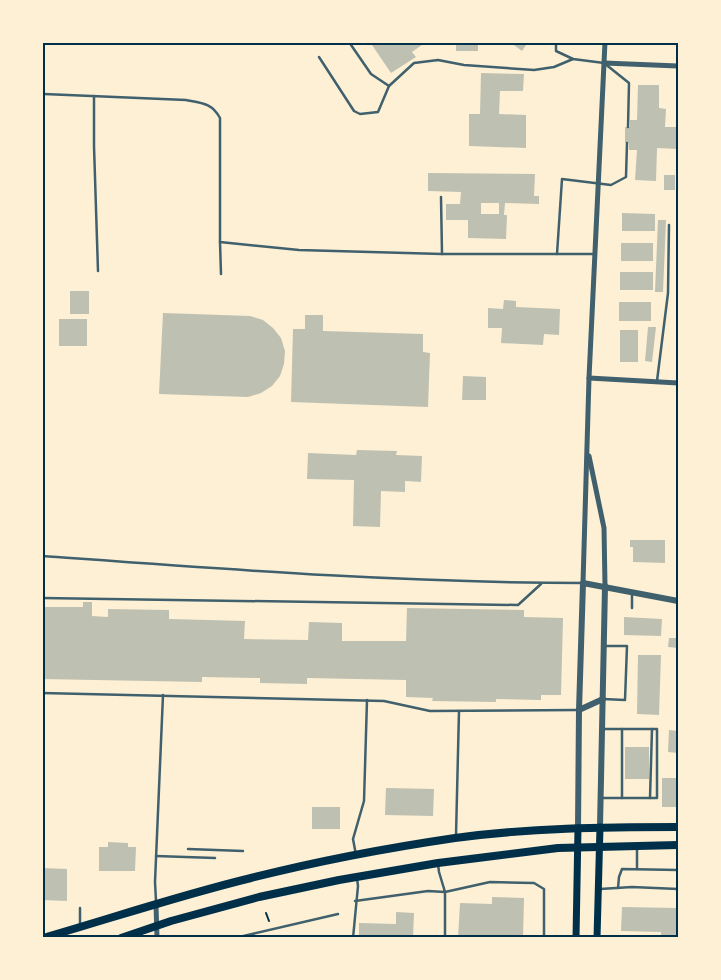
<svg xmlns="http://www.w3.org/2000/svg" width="721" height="980" viewBox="0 0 721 980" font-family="Roboto,sans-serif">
	<rect width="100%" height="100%" fill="#fdf0d5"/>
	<!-- building -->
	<g fill="#bec0b2" fill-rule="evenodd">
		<polygon points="370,42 426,42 412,52 416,57 391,73"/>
		<rect x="456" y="42" width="22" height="9"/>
		<polygon points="510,42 528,42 522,51"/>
		<polygon points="481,73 524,74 523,91 500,91 499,114 526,115 526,148 469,146 469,114 480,114"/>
		<polygon points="638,85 659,85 659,108 666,109 665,127 678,127 678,149 657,148 656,181 635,180 637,150 629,150 629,143 625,143 625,127 630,127 630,120 637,120"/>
		<path d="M428,173l107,1 -1,22h5v8l-34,-1 -1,12h3l-1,24 -38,-1v-18h-22v-16h14l1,-12 -33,-1zM481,203h18v11h-18z"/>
		<rect x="664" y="175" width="11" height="15"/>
		<polygon points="622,213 655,214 655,231 622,231"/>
		<polygon points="658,220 666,220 663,292 655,292"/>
		<rect x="621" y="243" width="32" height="18"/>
		<rect x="620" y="272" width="33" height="18"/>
		<rect x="70" y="291" width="19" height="23"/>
		<polygon points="504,300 516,301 516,307 560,309 559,335 544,334 543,345 501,343 502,328 488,328 488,308 503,309"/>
		<rect x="619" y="302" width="32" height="19"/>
		<polygon points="163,313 250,316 263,320 273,328 281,338 285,351 284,364 280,376 272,386 261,393 248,397 159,394"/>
		<polygon points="305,315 323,315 323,331 423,334 423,352 430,353 428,407 291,402 293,329 305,329"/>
		<rect x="59" y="319" width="28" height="27"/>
		<polygon points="648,327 656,327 652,362 645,361"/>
		<rect x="620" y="330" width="18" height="32"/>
		<polygon points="463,376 486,377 486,400 462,400"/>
		<polygon points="357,450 397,451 396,455 422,456 421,482 405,481 405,492 381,491 380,527 353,526 354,480 307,479 308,453 356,455"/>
		<polygon points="630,540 665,540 665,563 633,562 633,547 630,547"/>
		<polygon points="83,602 92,602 92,616 108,617 108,609 169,610 169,619 245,621 244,639 308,640 309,622 342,623 342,641 406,641 407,608 524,610 524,617 563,618 561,695 541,695 541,700 496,699 496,702 432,701 433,698 406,697 406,680 307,678 307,684 260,683 260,678 202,677 202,682 42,679 42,607 83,607"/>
		<polygon points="624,617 662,619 661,636 624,635"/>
		<polygon points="669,638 678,638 678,648 668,647"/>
		<polygon points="638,655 661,655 659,715 637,714"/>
		<polygon points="669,730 678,731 678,753 668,752"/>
		<rect x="625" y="747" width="24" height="32"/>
		<rect x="662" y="778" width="16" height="29"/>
		<polygon points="386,788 434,789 433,816 385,815"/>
		<rect x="312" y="807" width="28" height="22"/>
		<polygon points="108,842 128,843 128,847 136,847 135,871 99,871 99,847 108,847"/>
		<polygon points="42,868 67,869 67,901 42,900"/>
		<polygon points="492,897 524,898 523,938 458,938 460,903 492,904"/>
		<polygon points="622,907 678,908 678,938 661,938 661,932 621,931"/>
		<polygon points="396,912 414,913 413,938 359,938 359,923 396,924"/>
	</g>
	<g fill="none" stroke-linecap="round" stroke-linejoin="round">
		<!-- path -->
		<polyline stroke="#003049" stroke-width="2" points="266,913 269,921"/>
		<!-- service -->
		<g stroke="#3f606c" stroke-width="2.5">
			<polyline points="349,42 371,74 389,86"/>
			<polyline points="556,42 556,51 573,59 604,63 629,83 628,127"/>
			<polyline points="319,57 354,111 360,114 378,112 389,86 414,63 438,60 464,65 534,70 554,67 573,59"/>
			<path d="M44,94l142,6c16,3 26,3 34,18v124l79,8 143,4"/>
			<polyline points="94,96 94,146 98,271"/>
			<polyline points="441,197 442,254 594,254"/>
			<polyline points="220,242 221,274"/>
			<polyline points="557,254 562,179 611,185 626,177 627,143"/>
			<polyline points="657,381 668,293 669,225"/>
			<path d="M42,556c180,13 360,27 541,27"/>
			<polyline points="42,598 518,605 541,584"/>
			<polyline points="632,608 632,593"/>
			<polyline points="42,693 384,701 430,711 578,710"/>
			<polyline points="603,699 625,700 627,646 605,646"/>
			<polyline points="622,729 622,798"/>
			<polyline points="602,798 657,798 657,729 602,729"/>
			<polyline points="650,798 652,729"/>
			<polyline points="456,836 459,711"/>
			<polyline points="188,849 243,851"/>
			<polyline points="356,855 353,839 364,801 367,700"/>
			<polyline points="156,856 215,858"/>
			<polyline points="637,869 637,847"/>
			<polyline points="618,888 619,877 622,869 678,870"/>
			<polyline points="600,889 632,887 678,889"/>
			<polyline points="156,901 155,882 163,695"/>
			<polyline points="355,901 428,891 445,892 439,872 438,864"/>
			<polyline points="80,908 80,925"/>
			<polyline points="235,938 338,914"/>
			<polyline points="353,938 358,886 357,878"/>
			<polyline points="445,938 445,892 490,882 534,883 544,889 544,938"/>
		</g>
		<!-- minor -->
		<g stroke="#3f606c" stroke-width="5">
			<polyline points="604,63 678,66"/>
			<polyline points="589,378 678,383"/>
			<polyline points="589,456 604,528 605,586"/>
			<polyline points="583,583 589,378 605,42"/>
			<polyline points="156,905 157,938"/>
		</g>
		<!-- tertiary -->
		<g stroke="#3f606c" stroke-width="6">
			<polyline points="579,710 603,699"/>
			<polyline points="600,827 605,586"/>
			<polyline points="578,828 579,710 583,583 678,601"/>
		</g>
		<!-- secondary -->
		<g stroke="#003049" stroke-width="7">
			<polyline points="576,938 578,828"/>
			<polyline points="597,938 600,827"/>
		</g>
		<!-- primary -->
		<g stroke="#003049" stroke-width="8">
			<path d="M43,938c69,-20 138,-43 208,-60 67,-17 136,-30 204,-40 74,-10 149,-11 223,-11"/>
			<polyline points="121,938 171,921 259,897 339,880 438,863 558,848 678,845"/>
		</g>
	</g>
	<!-- border -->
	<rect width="721" height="980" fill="none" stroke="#fdf0d5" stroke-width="88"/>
	<rect x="44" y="44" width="633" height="892" fill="none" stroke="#003049" stroke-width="2"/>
</svg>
